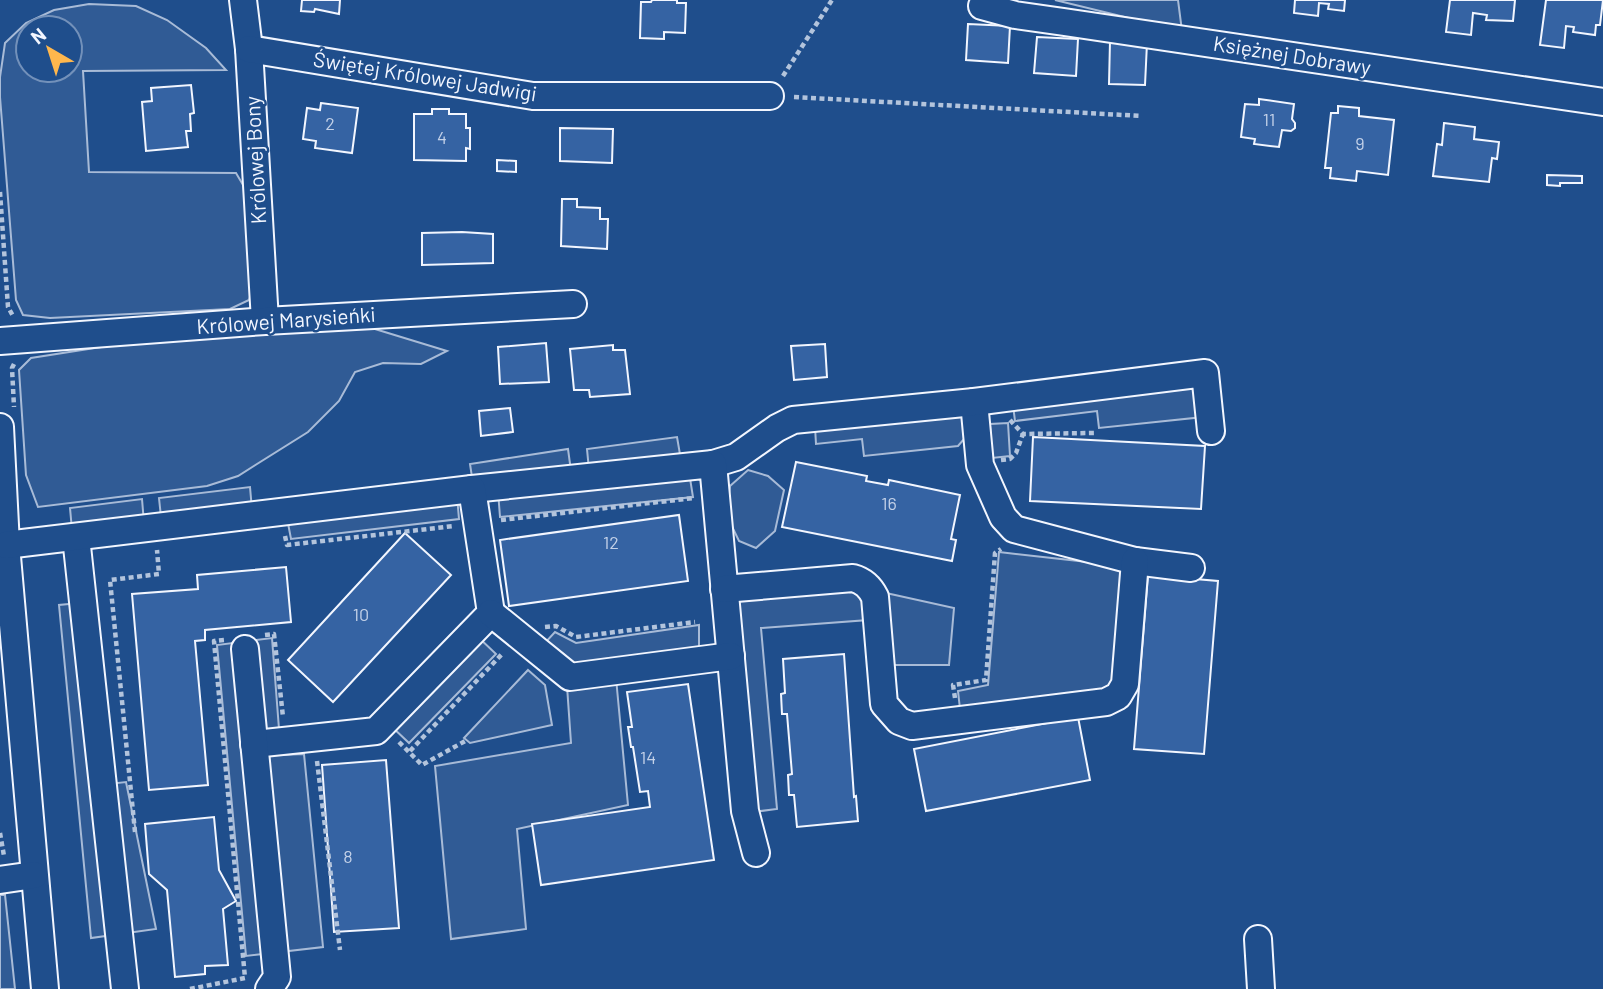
<svg xmlns="http://www.w3.org/2000/svg" width="1603" height="989" viewBox="0 0 1603 989" font-family="Barlow,sans-serif">
	<rect width="100%" height="100%" fill="#1f4e8c"/>
	<!-- built -->
	<g fill="#305b95" stroke="#a8bbd7" stroke-width="2" fill-rule="evenodd">
		<polygon points="1055,0 1178,0 1182,31"/>
		<path d="M89,4l47,2 31,14 39,28 20,22 -143,1 6,101 147,1 13,22 6,87 -6,18 -19,9 -180,9 -27,-3 -7,-15 -16,-203v-20l5,-34 21,-20 28,-13zM28,28h42v42h-42z"/>
		<polygon points="352,322 447,351 421,364 383,363 355,372 339,401 308,432 238,476 207,486 38,507 26,475 19,370 31,358 248,324"/>
		<polygon points="1199,381 1203,417 1099,428 1097,411 1015,421 1013,405"/>
		<polygon points="964,414 965,438 958,446 864,456 862,439 816,444 815,427"/>
		<polygon points="1008,423 1010,456 992,458 990,424"/>
		<polygon points="677,437 681,460 589,470 587,449"/>
		<polygon points="568,449 571,471 473,484 470,464"/>
		<polygon points="748,470 768,476 784,490 775,531 756,548 739,541 726,514 730,486"/>
		<polygon points="689,472 693,497 500,517 498,491"/>
		<polygon points="250,487 252,510 161,517 159,498"/>
		<polygon points="457,496 459,519 291,539 287,518"/>
		<polygon points="142,499 144,523 72,530 70,508"/>
		<polygon points="999,552 1123,566 1115,681 1101,693 960,709 958,691 988,685"/>
		<polygon points="854,587 866,596 868,620 761,628 777,809 753,812 734,600"/>
		<polygon points="886,593 954,608 949,665 891,665"/>
		<polygon points="79,603 100,785 126,782 156,929 91,938 59,605"/>
		<polygon points="699,625 699,651 572,668 542,646 555,632 576,643"/>
		<polygon points="477,636 496,654 409,743 390,725"/>
		<polygon points="272,638 281,755 304,754 323,947 246,956 217,645"/>
		<polygon points="528,670 545,685 552,725 470,743 464,738"/>
		<polygon points="616,678 628,805 517,829 526,929 451,939 435,766 571,743 567,686"/>
		<polygon points="0,895 5,895 15,989 0,989"/>
	</g>
	<!-- building -->
	<g fill="#3563a3" stroke="#f2f6ff" stroke-width="2">
		<polygon points="302,0 340,0 339,14 315,9 314,12 301,11"/>
		<polygon points="652,0 677,0 677,3 686,3 685,33 664,32 664,39 640,38 641,2 651,2"/>
		<polygon points="1295,0 1345,0 1344,11 1328,9 1329,4 1319,3 1318,16 1294,13"/>
		<polygon points="1450,0 1515,0 1513,21 1486,20 1487,15 1473,13 1471,35 1446,32"/>
		<polygon points="1546,0 1603,0 1600,25 1596,25 1595,35 1573,32 1574,27 1566,26 1564,48 1540,45"/>
		<polygon points="968,24 1010,26 1008,63 966,60"/>
		<polygon points="1037,37 1078,39 1076,76 1034,73"/>
		<polygon points="1110,41 1147,43 1145,85 1109,84"/>
		<polygon points="191,85 194,113 190,114 191,131 186,131 188,147 146,151 142,102 152,101 151,88"/>
		<polygon points="1259,99 1294,104 1292,119 1295,123 1295,128 1291,131 1282,130 1279,147 1254,144 1255,139 1241,137 1245,104 1259,105"/>
		<polygon points="321,103 358,108 352,153 315,148 316,141 303,139 307,108 320,110"/>
		<polygon points="1338,106 1359,108 1359,116 1394,120 1388,175 1357,171 1356,181 1330,178 1331,168 1325,168 1331,113 1338,113"/>
		<polygon points="432,109 449,109 449,114 466,114 466,128 470,128 470,149 466,148 466,161 414,160 414,114 432,114"/>
		<polygon points="1444,123 1475,127 1474,139 1499,142 1497,159 1492,158 1489,182 1433,176 1437,144 1442,145"/>
		<polygon points="560,128 613,129 612,163 560,161"/>
		<polygon points="497,160 516,161 516,172 497,171"/>
		<polygon points="1547,175 1582,176 1582,183 1560,183 1560,186 1547,185"/>
		<polygon points="562,199 577,199 577,207 600,208 600,219 608,219 607,249 561,246"/>
		<polygon points="462,232 493,234 493,263 422,265 422,233"/>
		<polygon points="546,343 549,382 500,384 498,347"/>
		<polygon points="825,344 827,377 794,380 791,346"/>
		<polygon points="613,345 613,350 625,350 630,394 590,397 589,390 574,390 570,349"/>
		<polygon points="510,408 513,432 481,436 479,411"/>
		<polygon points="1033,437 1205,446 1201,509 1030,501"/>
		<polygon points="796,462 867,476 866,481 888,485 889,480 960,495 951,539 956,540 952,561 782,527"/>
		<polygon points="679,515 688,581 509,606 500,540"/>
		<polygon points="405,533 451,575 333,702 288,660"/>
		<polygon points="286,567 291,622 205,630 205,640 195,641 208,785 149,790 132,594 198,589 197,575"/>
		<polygon points="1148,575 1218,581 1204,754 1134,749"/>
		<polygon points="844,654 854,797 856,796 858,821 797,827 794,795 789,795 788,775 792,774 787,714 782,714 781,694 785,693 783,659"/>
		<polygon points="688,684 714,860 541,885 532,824 650,807 648,791 640,792 633,747 631,747 628,727 632,727 627,692"/>
		<polygon points="1078,717 1090,780 926,811 914,749"/>
		<polygon points="386,760 399,928 334,932 322,765"/>
		<polygon points="214,817 219,870 236,901 223,909 228,965 205,966 205,974 175,977 167,890 149,874 145,824"/>
	</g>
	<g fill="none" stroke-linecap="round" stroke-linejoin="round">
		<defs>
			<g id="minor">
				<polyline points="243,0 249,49 265,321"/>
				<polyline points="982,6 1015,15 1064,22 1603,102"/>
				<polyline points="249,49 533,96 770,96"/>
				<polyline points="0,341 265,321 573,304"/>
				<polyline points="974,402 980,465 1003,517 1014,529 1135,561 1191,568"/>
				<polyline points="0,427 6,545 45,989"/>
				<polyline points="713,464 736,457 777,428 793,420 974,402 1205,373 1211,431"/>
				<polyline points="472,489 713,464 745,811 756,853"/>
				<polyline points="76,537 125,989"/>
				<polyline points="6,545 472,489 491,613 376,731 254,744"/>
				<path d="M724,589l129,-11c11,3 17,9 22,19l9,107 15,17 13,5 194,-24 12,-6 7,-12 10,-123"/>
				<polyline points="491,613 570,677 731,656"/>
				<polyline points="245,649 277,977 269,989"/>
				<polyline points="0,880 34,875"/>
				<polyline points="1258,939 1261,989"/>
			</g>
		</defs>
		<!-- minor casing -->
		<use href="#minor" stroke="#f2f6ff" stroke-width="30"/>
		<!-- path -->
		<g stroke="#b3c4dc" stroke-width="4.5" stroke-dasharray="5 3.5" stroke-linecap="butt">
			<polyline points="783,76 832,0"/>
			<polyline points="794,97 1142,116"/>
			<polyline points="0,192 8,307 13,316"/>
			<polyline points="14,364 12,368 14,407"/>
			<polyline points="1010,420 1023,434 1094,433"/>
			<polyline points="1001,460 1010,459 1016,453 1023,434"/>
			<polyline points="501,520 694,498"/>
			<polyline points="285,536 287,545 454,526"/>
			<polyline points="545,627 556,626 576,637 695,622"/>
			<polyline points="265,635 274,634 283,717"/>
			<polyline points="955,698 953,685 986,680 995,553 1001,549"/>
			<polyline points="399,742 422,765 467,740"/>
			<polyline points="410,751 503,653"/>
			<polyline points="317,761 340,950"/>
			<polyline points="135,832 110,580 159,574 157,550"/>
			<polyline points="0,833 4,856"/>
			<polyline points="190,989 245,978 214,641 225,640"/>
		</g>
		<!-- minor -->
		<use href="#minor" stroke="#1f4e8c" stroke-width="26"/>
	</g>
	<g text-anchor="middle" stroke-width="5" stroke-linejoin="round" paint-order="stroke">
		<!-- number labels -->
		<g font-size="18" fill="#c3d1e8">
			<text x="1269" y="126">11</text>
			<text x="330" y="130">2</text>
			<text x="442" y="144">4</text>
			<text x="1360" y="150">9</text>
			<text x="889" y="510">16</text>
			<text x="611" y="549">12</text>
			<text x="361" y="621">10</text>
			<text x="648" y="764">14</text>
			<text x="348" y="863">8</text>
		</g>
		<!-- street labels -->
		<g font-size="21" fill="#f2f6ff" stroke="#1f4e8c">
			<text transform="translate(1292 56) rotate(9)" y="7">Księżnej Dobrawy</text>
			<text transform="translate(425 77) rotate(9)" y="7">Świętej Królowej Jadwigi</text>
			<text transform="translate(256 160) rotate(-93)" y="7">Królowej Bony</text>
			<text transform="translate(286 321) rotate(-4)" y="7">Królowej Marysieńki</text>
		</g>
	</g>
	<!-- north arrow -->
	<g transform="translate(49 49) rotate(321)"><circle r="33" fill="#1f4e8c" stroke="#7391ba" stroke-width="2"/>
	<path d="M0-5L12 26L0 18L-12 26Z" fill="#ffb74d"/>
	<text y="-10" font-size="19" font-weight="bold" text-anchor="middle" fill="#f2f6ff">N</text>
	</g>
</svg>
